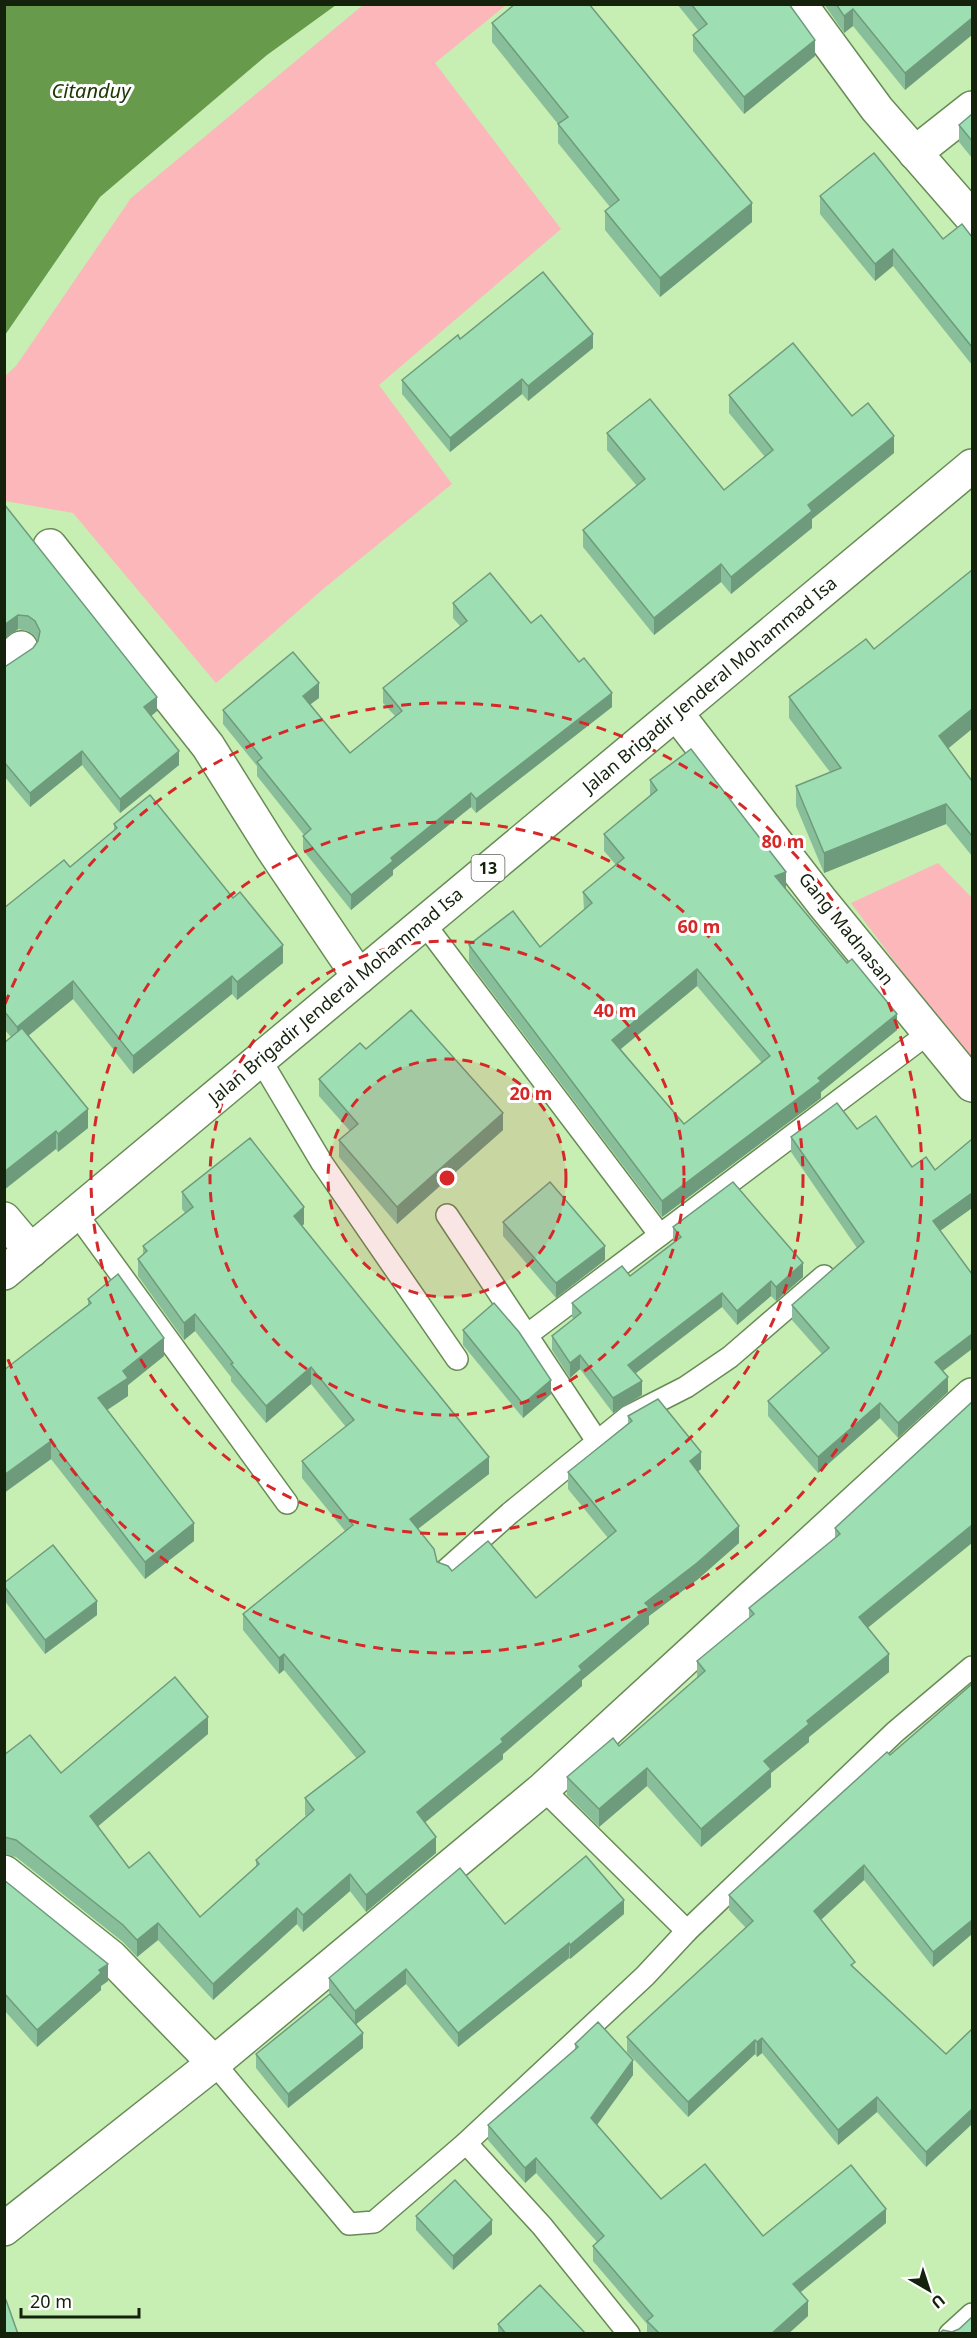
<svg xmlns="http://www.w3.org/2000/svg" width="977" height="2338" viewBox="0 0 977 2338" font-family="'Noto Sans',sans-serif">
	<rect width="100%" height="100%" fill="#c7eeb3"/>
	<!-- green -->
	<g fill="#fcb7bb">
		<polygon points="363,5 506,5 435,63 561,229 379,385 452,484 322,590 216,683 73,513 5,501 5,376 16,366 131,198"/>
		<polygon points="938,863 972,898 972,1065 851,903"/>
	</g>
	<!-- water -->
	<polygon fill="#679a4a" points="5,4 336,4 336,5 267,55 100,197 5,335"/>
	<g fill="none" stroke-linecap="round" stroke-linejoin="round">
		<defs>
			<g id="lane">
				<polyline points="423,922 660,1235"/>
				<polyline points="260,1059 322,1163 457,1359"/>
				<polyline points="76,1213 287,1503"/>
				<polyline points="447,1215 597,1441"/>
				<polyline points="527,1335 930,1032"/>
				<polyline points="446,1570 510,1513 629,1416 686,1387 730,1357 824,1276"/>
				<polyline points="543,1789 687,1931"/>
				<polyline points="214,2063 349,2224 374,2222 466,2143 645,1976 687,1931 895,1732 972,1667"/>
				<polyline points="466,2143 542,2226 629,2334"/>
				<polyline points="950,2334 972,2314"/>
			</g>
			<g id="street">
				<polyline points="800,4 877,109 972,218"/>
				<polyline points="915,153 972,108"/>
				<polyline points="50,546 208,746 272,848 359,977"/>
				<polyline points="4,662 21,648"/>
				<polyline points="677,714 822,902 972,1085"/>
				<polyline points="4,1219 31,1251"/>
				<polyline points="4,1872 111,1957 214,2063"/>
				<polyline points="4,2229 214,2063 543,1789 972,1395"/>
			</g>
			<polyline id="highway" points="4,1273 972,466"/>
		</defs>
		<!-- lane casing -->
		<use href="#lane" stroke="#688b55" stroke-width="24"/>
		<!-- street casing -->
		<use href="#street" stroke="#688b55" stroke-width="36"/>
		<!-- highway casing -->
		<use href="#highway" stroke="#688b55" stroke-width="36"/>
		<!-- lane -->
		<use href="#lane" stroke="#fff" stroke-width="21"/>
		<!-- street -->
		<use href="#street" stroke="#fff" stroke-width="33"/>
		<!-- highway -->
		<use href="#highway" stroke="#fff" stroke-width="33"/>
	</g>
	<!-- wall -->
	<g fill="#88bf9a" fill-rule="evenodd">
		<polygon points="677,4 789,4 815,56 744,114 693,51 693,35 698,30"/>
		<polygon points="824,4 972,4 905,90 853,26 844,33"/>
		<polygon points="492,23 752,222 660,297 605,230 605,211 610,207 558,143 558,124 492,42"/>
		<polygon points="972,114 972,158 959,142 959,125"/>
		<polygon points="820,196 943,239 972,237 972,365 893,266 875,281 820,214"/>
		<polygon points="460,339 593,348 528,401 522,394 450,452 402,394 402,380"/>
		<polygon points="729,395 852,416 894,453 812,519 812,528 731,594 721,582 654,635 583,547 583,530 637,486 607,450 607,433 724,490 765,457 729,413"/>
		<polygon points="4,504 157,711 151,716 179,765 120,813 82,765 30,807 4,776 4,666 6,666 33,648 38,642 35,636 28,631 18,629 4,639"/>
		<polygon points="453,603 531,623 612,707 476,813 471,807 393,870 393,875 351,910 303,850 303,836 304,835 257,776 257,766 223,724 223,710 319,698 310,704 350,753 395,716 383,703 383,688 460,626 453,618"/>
		<polygon points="789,697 948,748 972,781 972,856 946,824 824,873 796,806 796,786 830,772 789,718"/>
		<path d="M650,780l136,109 111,141 -76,62v6l-159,119 -193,-255v-17l71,2 44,-37 -1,-18 33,-27 -12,-14v-17l46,-38zM697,986l65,77 -78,61 -63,-75z"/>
		<polygon points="114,824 283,963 237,1000 232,994 133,1074 73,999 28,1036 88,1128 58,1152 56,1149 11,1037 4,1029 4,908 70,867 114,831"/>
		<polygon points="366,1049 503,1130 397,1224 339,1157 339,1140 350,1131 319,1096 319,1079"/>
		<polygon points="857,1129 912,1167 935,1170 972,1139 972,1208 941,1230 943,1371 948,1392 898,1438 880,1418 818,1473 768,1416 768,1401 822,1354 792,1320 792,1305 857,1248 791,1152 791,1137"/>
		<polygon points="182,1192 304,1224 302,1226 489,1474 418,1529 437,1562 452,1571 536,1598 608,1538 568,1489 568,1472 628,1423 628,1416 701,1469 698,1472 739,1543 697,1580 649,1616 649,1624 582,1680 582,1686 503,1754 503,1759 425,1822 436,1853 366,1912 350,1891 303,1932 297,1924 213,2000 158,1940 137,1957 123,1942 16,1857 4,1854 4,1755 61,1773 208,1734 98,1826 129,1868 200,1917 256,1867 256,1860 306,1816 305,1815 305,1798 357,1759 284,1670 279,1674 243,1630 243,1614 345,1531 302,1478 302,1461 346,1427 311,1384 266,1423 231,1381 231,1377 195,1331 184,1340 138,1276 138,1259 143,1255 143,1246 185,1213 182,1209"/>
		<polygon points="503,1222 605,1260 556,1298 503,1236"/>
		<polygon points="673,1227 803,1277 776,1301 771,1296 737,1325 722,1307 635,1374 642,1395 613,1413 580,1369 570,1378 552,1350 552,1336 574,1319 572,1317 572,1303 630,1276 674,1242 673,1241"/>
		<polygon points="88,1299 164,1356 128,1385 128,1396 107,1410 194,1541 145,1579 51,1459 4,1493 88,1306"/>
		<polygon points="463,1330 551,1394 523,1418 463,1345"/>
		<polygon points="972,1402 868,1627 889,1672 809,1737 809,1742 771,1773 771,1787 701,1847 647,1786 599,1827 567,1795 567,1777 619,1746 697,1678 697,1661 749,1619 749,1608 835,1538 835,1528"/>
		<polygon points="4,1583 97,1615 45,1654 4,1600"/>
		<polygon points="972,1675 972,1934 933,1967 864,1880 821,1920 855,1969 946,2054 972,2029 972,2124 926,2167 877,2112 838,2145 762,2053 757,2057 755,2054 688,2117 627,2052 627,2037 746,1928 729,1910 729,1895 972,1685"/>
		<polygon points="4,1880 108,1981 101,1986 101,1990 37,2047 4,2010"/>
		<polygon points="624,1914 570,1959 569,1958 458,2047 406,1984 355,2025 363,2048 288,2108 256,2068 256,2054 330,1994 329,1992 329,1978 505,1924"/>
		<polygon points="575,2044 633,2075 597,2125 661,2199 763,2236 886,2223 801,2292 808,2316 788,2334 647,2334 647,2324 593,2261 593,2246 597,2242 536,2173 525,2183 488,2140 488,2125 575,2049"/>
		<polygon points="416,2216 492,2234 453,2270 416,2230"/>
		<polygon points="498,2324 586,2334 498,2334"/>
	</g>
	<!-- shaded-wall -->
	<g fill="#6f9b7d">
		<polygon points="853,9 853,26 844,33 844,16"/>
		<polygon points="972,18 972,35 905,90 905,73"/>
		<polygon points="815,40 815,56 744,114 744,97"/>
		<polygon points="752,203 752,222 660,297 660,278"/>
		<polygon points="893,249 893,266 875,281 875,264"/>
		<polygon points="593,334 593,348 528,401 528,386"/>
		<polygon points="522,379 522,394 450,452 450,438"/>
		<polygon points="894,436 894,453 812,519 812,528 731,594 731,577 808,505"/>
		<polygon points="721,564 721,582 654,635 654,618"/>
		<polygon points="18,615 18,629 4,639 4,625"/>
		<polygon points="319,683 319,698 303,710 303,696"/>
		<polygon points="612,693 612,707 476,813 476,799"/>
		<polygon points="157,697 157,711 144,722 144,707"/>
		<polygon points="972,709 972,729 939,756 939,736"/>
		<polygon points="82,751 82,765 30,807 30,793"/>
		<polygon points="179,751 179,765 120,813 120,799"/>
		<polygon points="471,793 471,807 393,870 393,875 351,910 351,895 391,858"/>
		<polygon points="946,804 946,824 824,873 824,853"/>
		<polygon points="786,872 786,889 775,893 775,876"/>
		<polygon points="283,945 283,963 237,1000 237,982"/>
		<polygon points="697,969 697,986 612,1056 612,1040"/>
		<polygon points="232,976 232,994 133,1074 133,1056"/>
		<polygon points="73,981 73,999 17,1045 17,1027"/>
		<polygon points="897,1014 897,1030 821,1092 821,1098 662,1217 662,1201 818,1078"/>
		<polygon points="88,1109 88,1128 58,1152 58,1134"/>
		<polygon points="503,1113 503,1130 397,1224 397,1207"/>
		<polygon points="56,1131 56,1149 4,1190 4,1172"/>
		<polygon points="972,1193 972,1208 933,1236 933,1221"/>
		<polygon points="304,1207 304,1224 294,1233 294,1216"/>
		<polygon points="605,1246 605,1260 556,1298 556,1283"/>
		<polygon points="803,1263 803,1277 776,1301 776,1287"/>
		<polygon points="771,1281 771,1296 737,1325 737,1311"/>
		<polygon points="722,1293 722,1307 628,1379 628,1365"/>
		<polygon points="195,1314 195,1331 184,1340 184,1323"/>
		<polygon points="972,1334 972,1349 935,1377 935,1362"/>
		<polygon points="164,1338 164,1356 128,1385 128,1396 98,1416 98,1398 123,1371"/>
		<polygon points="580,1355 580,1369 570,1378 570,1363"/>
		<polygon points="311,1367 311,1384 266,1423 266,1406"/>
		<polygon points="948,1377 948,1392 898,1438 898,1423"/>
		<polygon points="551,1380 551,1394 523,1418 523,1404"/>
		<polygon points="642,1381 642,1395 613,1413 613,1398"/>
		<polygon points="880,1403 880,1418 818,1473 818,1457"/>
		<polygon points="51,1441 51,1459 4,1493 4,1475"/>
		<polygon points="701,1452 701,1469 690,1478 690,1461"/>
		<polygon points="489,1457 489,1474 410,1535 410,1519"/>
		<polygon points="194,1523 194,1541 145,1579 145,1562"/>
		<polygon points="972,1525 972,1543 859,1635 859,1617"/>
		<polygon points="739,1526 739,1543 697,1580 649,1616 649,1624 582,1680 582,1686 503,1754 503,1759 417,1829 417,1812 501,1739 645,1603"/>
		<polygon points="97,1601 97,1615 45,1654 45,1640"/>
		<polygon points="284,1654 284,1670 279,1674 279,1658"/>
		<polygon points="889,1654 889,1672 809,1737 809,1742 771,1773 771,1787 701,1847 701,1829 764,1761 807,1721"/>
		<polygon points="208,1717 208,1734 90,1833 90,1816"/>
		<polygon points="647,1768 647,1786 599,1827 599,1809"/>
		<polygon points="436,1837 436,1853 366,1912 366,1895"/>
		<polygon points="864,1865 864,1880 814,1926 814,1911"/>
		<polygon points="350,1874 350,1891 303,1932 303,1915"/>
		<polygon points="624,1900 624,1914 570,1959 570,1945"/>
		<polygon points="297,1908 297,1924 213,2000 213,1984"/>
		<polygon points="972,1920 972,1934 933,1967 933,1952"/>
		<polygon points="158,1923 158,1940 137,1957 137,1940"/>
		<polygon points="569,1943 569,1958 458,2047 458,2033"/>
		<polygon points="108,1964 108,1981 101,1986 101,1990 37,2047 37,2030 99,1970"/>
		<polygon points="406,1969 406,1984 355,2025 355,2011"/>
		<polygon points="363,2033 363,2048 288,2108 288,2094"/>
		<polygon points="762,2038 762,2053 757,2057 757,2042"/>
		<polygon points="755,2040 755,2054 688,2117 688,2102"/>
		<polygon points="633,2060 633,2075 591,2133 591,2118"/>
		<polygon points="877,2097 877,2112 838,2145 838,2130"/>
		<polygon points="972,2109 972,2124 926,2167 926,2152"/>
		<polygon points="536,2158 536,2173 525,2183 525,2168"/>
		<polygon points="886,2209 886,2223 793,2298 793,2284"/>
		<polygon points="492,2220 492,2234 453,2270 453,2256"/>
		<polygon points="808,2301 808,2316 788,2334 771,2334"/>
	</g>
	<!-- building -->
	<g fill="#9edeb3" stroke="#6f9b7d" stroke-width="1.5" fill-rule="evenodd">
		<polygon points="515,4 589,4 752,203 660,278 605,211 619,200 558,124 568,117 492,23"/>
		<polygon points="691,4 789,4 815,40 744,97 693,35 707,24"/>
		<polygon points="836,4 972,4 972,18 905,73 853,9 844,16"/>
		<polygon points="972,114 972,141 959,125"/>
		<polygon points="874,153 943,239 962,224 972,237 972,347 893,249 875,264 820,196"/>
		<polygon points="543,272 593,334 528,386 522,379 450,438 402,380 458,335 460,339"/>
		<polygon points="793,343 852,416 868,403 894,436 808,505 812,511 731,577 721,564 654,618 583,530 645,479 607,433 650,399 724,490 773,450 729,395"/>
		<polygon points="4,504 157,697 144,707 179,751 120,799 82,751 30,793 4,762 4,666 6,666 33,648 38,641 40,631 35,621 28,616 18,615 4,625"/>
		<polygon points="972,570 972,709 939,736 972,781 972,836 946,804 824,853 796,786 841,768 789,697 866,639 874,649"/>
		<polygon points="490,573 531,623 541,615 579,662 584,658 612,693 476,799 471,793 391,858 393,861 351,895 303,836 311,829 257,762 262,758 223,710 293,652 319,683 303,696 350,753 402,711 383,688 467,621 453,603"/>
		<path d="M691,749l95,123 -11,4 72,87 5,-4 45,55 -79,64 3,3 -159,120 -193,-256 44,-34 27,36 52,-44 -9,-11 41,-34 -20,-24 53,-44 -7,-10zM697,969l73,87 -86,68 -72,-84z"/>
		<polygon points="150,795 233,898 240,892 283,945 237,982 232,976 133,1056 73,981 17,1027 4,1011 4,908 64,860 70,867 117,828 114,824"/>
		<polygon points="411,1010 503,1113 397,1207 339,1140 358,1124 319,1079 360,1043 366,1049"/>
		<polygon points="22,1028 88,1109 58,1134 56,1131 4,1172 4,1043"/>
		<polygon points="837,1103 857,1129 876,1116 912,1167 926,1157 935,1170 972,1139 972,1193 933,1221 972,1274 972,1334 935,1362 948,1377 898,1423 880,1403 818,1457 768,1401 829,1348 792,1305 864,1242 791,1137"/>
		<polygon points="250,1138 304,1207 294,1216 489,1457 410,1519 434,1549 437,1562 448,1566 452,1571 488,1541 536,1598 616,1531 568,1472 632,1421 628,1416 658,1399 701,1452 690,1461 739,1526 697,1563 645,1603 649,1607 579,1666 582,1670 501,1739 503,1742 417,1812 436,1837 366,1895 350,1874 303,1915 297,1908 213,1984 158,1923 137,1940 123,1925 16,1840 4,1837 4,1755 30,1735 61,1773 175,1677 208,1717 90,1816 129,1868 149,1852 200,1917 259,1864 256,1860 314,1810 305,1798 365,1752 284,1654 279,1658 243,1614 353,1525 302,1461 354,1420 311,1367 266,1406 231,1364 233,1363 195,1314 184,1323 138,1259 147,1251 143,1246 193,1207 182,1192"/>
		<polygon points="550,1182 605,1246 556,1283 503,1222"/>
		<polygon points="733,1182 803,1263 776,1287 771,1281 737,1311 722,1293 628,1365 642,1381 613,1398 580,1355 570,1363 552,1336 581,1313 572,1303 622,1266 630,1276 681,1237 673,1227"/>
		<polygon points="118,1274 164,1338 123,1371 128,1378 98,1398 194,1523 145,1562 51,1441 4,1475 4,1370 91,1303 88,1299"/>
		<polygon points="494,1303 519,1332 551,1380 523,1404 463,1330"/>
		<polygon points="972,1402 972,1525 859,1617 889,1654 807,1721 809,1724 764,1761 771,1769 701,1829 647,1768 599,1809 567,1777 613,1738 619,1746 705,1671 697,1661 754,1614 749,1608 840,1534 835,1528"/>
		<polygon points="53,1545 97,1601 45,1640 4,1586 4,1583"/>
		<polygon points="972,1684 972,1920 933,1952 864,1865 814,1911 855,1962 851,1965 946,2054 972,2029 972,2109 926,2152 877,2097 838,2130 762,2038 757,2042 755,2040 688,2102 627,2037 753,1921 729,1895 887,1752 890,1755"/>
		<polygon points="586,1856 624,1900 570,1945 569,1943 458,2033 406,1969 355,2011 329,1978 460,1868 505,1924"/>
		<polygon points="4,1880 108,1964 99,1970 101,1973 37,2030 4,1993"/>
		<polygon points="330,1994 363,2033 288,2094 256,2054"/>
		<polygon points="598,2022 633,2060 591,2118 661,2199 705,2164 763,2236 851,2165 886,2209 793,2284 808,2301 771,2334 660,2334 647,2321 653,2316 593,2246 604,2236 536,2158 525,2168 488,2125 578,2047 575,2044"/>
		<polygon points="455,2180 492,2220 453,2256 416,2216"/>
		<polygon points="540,2285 586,2334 506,2334 498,2324"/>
		<polygon points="4,2300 6,2300 18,2334 4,2334"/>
		<polygon points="972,2317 972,2334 942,2334 941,2332 943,2330 952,2332 959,2329"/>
	</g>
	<!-- distance rings -->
	<circle cx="447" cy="1178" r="119" fill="#d62828" fill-opacity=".12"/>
	<g fill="none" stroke="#d62828" stroke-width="3" stroke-dasharray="10 8">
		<circle cx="447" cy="1178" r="119"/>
		<circle cx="447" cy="1178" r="237"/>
		<circle cx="447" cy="1178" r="356"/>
		<path d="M5 1004A475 475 0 1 1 5 1352"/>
	</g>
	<g text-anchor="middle" stroke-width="6" stroke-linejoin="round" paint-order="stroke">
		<!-- shield labels -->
		<rect fill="#fff" stroke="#5a6455" stroke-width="1.5" x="471.5" y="855" width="33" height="26" rx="4.5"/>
		<g font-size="16" font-weight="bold" fill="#14220c">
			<text x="488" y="874">13</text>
		</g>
		<!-- street labels -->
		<g font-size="18" fill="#14220c" stroke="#fff">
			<text transform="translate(710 685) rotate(-40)" y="6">Jalan Brigadir Jenderal Mohammad Isa</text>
			<text transform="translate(846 929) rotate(51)" y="6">Gang Madnasan</text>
			<text transform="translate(336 996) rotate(-40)" y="6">Jalan Brigadir Jenderal Mohammad Isa</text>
		</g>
		<!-- water labels -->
		<g font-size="20" font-style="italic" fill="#183800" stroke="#fff">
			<text x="91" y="98">Citanduy</text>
		</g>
	</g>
	<circle cx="447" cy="1178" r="9" fill="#d62828" stroke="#fff" stroke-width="3"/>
	<g font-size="18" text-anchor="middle" font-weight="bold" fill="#d62828" stroke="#fff" stroke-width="6" stroke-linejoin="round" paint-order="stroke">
		<text x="783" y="848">80 m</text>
		<text x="699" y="933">60 m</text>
		<text x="615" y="1017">40 m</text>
		<text x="531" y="1100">20 m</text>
	</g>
	<!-- border -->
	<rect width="977" height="2338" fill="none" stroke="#14220c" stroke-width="12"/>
	<!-- north arrow -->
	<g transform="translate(929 2290) rotate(141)" stroke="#ffffff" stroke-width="4.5" paint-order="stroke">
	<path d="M0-4.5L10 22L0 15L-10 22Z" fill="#14220c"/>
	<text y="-9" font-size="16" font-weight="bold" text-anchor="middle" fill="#14220c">U</text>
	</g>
	<!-- scale -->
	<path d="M21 2308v9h118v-9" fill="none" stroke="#14220c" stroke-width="3"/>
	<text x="30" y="2308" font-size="18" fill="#14220c" stroke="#ffffff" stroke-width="4.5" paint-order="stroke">20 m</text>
</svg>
